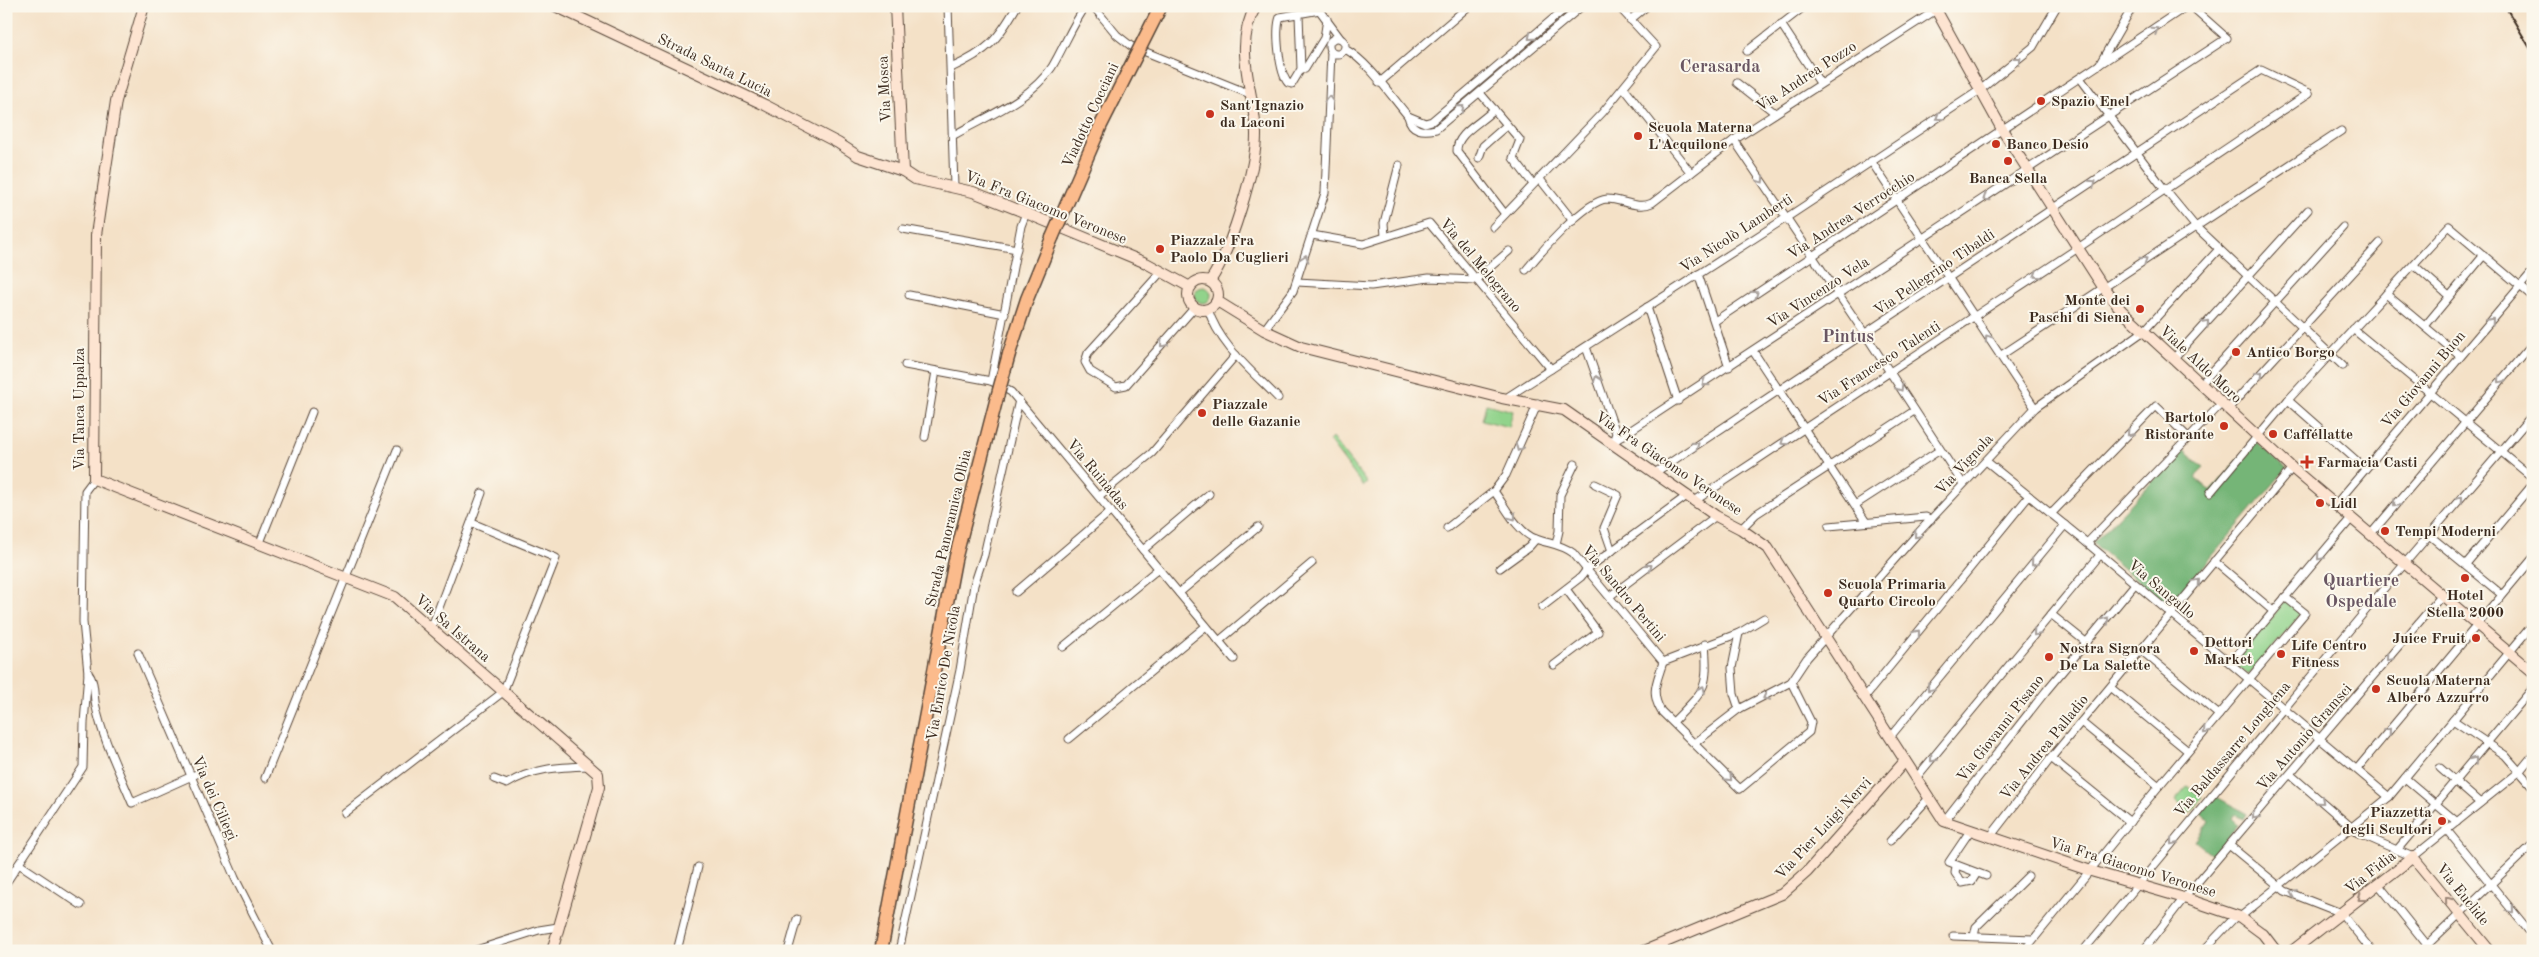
<svg xmlns="http://www.w3.org/2000/svg" width="2539" height="957" viewBox="0 0 2539 957" font-family="'Old Standard TT',serif">
	<rect width="100%" height="100%" fill="#fbf7ec"/>
	<filter id="ink" filterUnits="userSpaceOnUse"><feTurbulence type="fractalNoise" baseFrequency=".02" numOctaves="2"/><feDisplacementMap in="SourceGraphic" scale="10" xChannelSelector="R" yChannelSelector="G"/><feConvolveMatrix kernelMatrix="1 2 1 2 8 2 1 2 1" color-interpolation-filters="sRGB"/></filter>
	<filter id="wash" filterUnits="userSpaceOnUse"><feTurbulence type="fractalNoise" baseFrequency=".0096" numOctaves="4" result="noise"/><feDisplacementMap in="SourceGraphic" scale="20" xChannelSelector="R" yChannelSelector="G"/><feGaussianBlur stdDeviation="1.12" result="paint"/><feColorMatrix in="noise" values="0 0 0 0 0 0 0 0 0 0 0 0 0 0 0 0 0 1.4 0 .05"/><feComposite in="paint" operator="in"/></filter>
	<g filter="url(#wash)">
		<rect width="100%" height="100%" fill="#f4e1c7"/>
		<!-- green -->
		<g fill="#91d38b" stroke="#667e54">
			<circle cx="1203" cy="295" r="8"/>
			<polygon points="1486,404 1513,411 1509,427 1482,420"/>
			<polygon points="1332,438 1367,483 1363,486 1329,441"/>
			<polygon points="2286,600 2302,613 2249,675 2234,663"/>
			<polygon points="2187,786 2202,797 2190,813 2175,800"/>
		</g>
		<!-- forest -->
		<g fill="#74b577" stroke="#58704a">
			<polygon points="2255,441 2287,468 2169,607 2093,543 2183,450 2204,468 2195,477 2211,491"/>
			<polygon points="2215,796 2247,814 2244,819 2235,815 2232,819 2238,825 2213,855 2195,841 2209,821 2201,813"/>
		</g>
		<g fill="none" stroke-linecap="round" stroke-linejoin="round">
			<!-- canal -->
			<polyline stroke="#4eb5cd" stroke-width="6" points="2010,951 2030,951"/>
		</g>
	</g>
	<g filter="url(#ink)">
		<g fill="none" stroke-linecap="round" stroke-linejoin="round">
			<defs>
				<g id="street">
					<polyline points="948,6 954,187"/>
					<polyline points="1093,6 1117,35 1131,46 1250,94"/>
					<polyline points="1317,7 1340,38"/>
					<path d="M1299,15l2,54 -9,15 -4,-1c-9,-10 -13,-53 -8,-66l40,-7"/>
					<polyline points="1630,20 1647,6"/>
					<polyline points="1781,24 1820,83"/>
					<circle cx="1337" cy="46" r="8"/>
					<path d="M1345,49c23,12 46,47 63,67 3,15 15,16 28,13l146,-123"/>
					<polyline points="1747,51 1805,6"/>
					<polyline points="2099,65 2133,6"/>
					<path d="M951,68c37,-17 46,-27 66,-62"/>
					<polyline points="1305,69 1324,38 1327,19"/>
					<polyline points="2080,78 2162,186 2195,226 2343,366"/>
					<polyline points="1379,83 1469,6"/>
					<polyline points="1737,83 1775,113"/>
					<polyline points="1624,88 1691,173"/>
					<polyline points="1480,93 1520,140 1513,158 1533,184"/>
					<path d="M1494,109c-11,13 -38,24 -37,42l48,63"/>
					<polyline points="1408,116 1425,123 1432,121 1568,6"/>
					<path d="M954,135c33,-19 76,-35 98,-68 12,-20 20,-42 34,-61"/>
					<polyline points="1734,140 1865,334 1963,484"/>
					<polyline points="1479,158 1483,146 1507,125"/>
					<polyline points="1871,161 2035,408"/>
					<polyline points="1539,178 1573,221"/>
					<polyline points="1493,227 1603,112 1656,47 1618,6"/>
					<polyline points="903,229 1017,249"/>
					<polyline points="1312,235 1363,244 1429,223 1551,369"/>
					<polyline points="1385,236 1384,223 1399,165"/>
					<polyline points="2414,265 2449,296"/>
					<path d="M1526,270c13,-16 60,-70 81,-71 15,0 30,11 45,4l82,-63 202,-130"/>
					<polyline points="1162,271 1088,353 1085,362 1090,371 1116,387 1126,385 1195,307"/>
					<polyline points="1698,274 1729,367"/>
					<polyline points="1297,282 1371,286 1429,278 1475,280 1509,251"/>
					<polyline points="2386,294 2460,356"/>
					<polyline points="909,295 1005,314"/>
					<polyline points="1647,307 1678,401"/>
					<path d="M1208,309c11,36 45,63 70,89"/>
					<polyline points="1715,321 2187,6"/>
					<polyline points="2425,326 2484,255"/>
					<polyline points="2353,329 2533,478"/>
					<polyline points="1264,330 1293,291 1325,193 1331,52"/>
					<polyline points="1586,347 1616,433 1613,442"/>
					<polyline points="1753,351 1866,522"/>
					<polyline points="2000,356 2341,131"/>
					<polyline points="2173,359 2308,210"/>
					<polyline points="905,365 991,381 1011,392 1234,659"/>
					<polyline points="991,381 1021,226 1026,213"/>
					<polyline points="2200,385 2343,227"/>
					<polyline points="1509,399 1509,396 1786,218 1980,90 2033,47 2057,6"/>
					<polyline points="2288,400 2365,468"/>
					<polyline points="2227,410 2380,243"/>
					<polyline points="925,437 936,371"/>
					<polyline points="1613,442 2227,38 2191,6"/>
					<polyline points="1986,461 2087,543 2389,797"/>
					<polyline points="1656,472 2261,70 2309,93"/>
					<path d="M94,479l-9,12 -2,131 5,51c8,9 5,23 8,34 7,33 23,64 36,96l69,-31"/>
					<polyline points="1595,484 1618,495 1604,528 1612,551"/>
					<path d="M1494,491c11,15 23,41 42,48 13,5 25,5 37,14l90,109c-6,20 -13,30 -2,49l79,78 69,-57 2,-10 -20,-40"/>
					<polyline points="2210,493 2288,400 2449,226 2533,297"/>
					<polyline points="1099,496 1152,453 1236,355"/>
					<polyline points="1696,500 2081,246 2309,93"/>
					<polyline points="1855,505 1940,450"/>
					<polyline points="2335,505 2533,271"/>
					<polyline points="2051,514 2156,406 2189,438"/>
					<polyline points="1829,526 1926,517 1931,520"/>
					<polyline points="1447,528 1494,491 1506,475 1538,403"/>
					<polyline points="1741,529 1756,514 1914,411"/>
					<polyline points="2370,535 2533,343"/>
					<polyline points="2429,535 2501,594"/>
					<polyline points="2087,543 2221,404"/>
					<polyline points="1556,544 1559,531 1560,495 1575,464"/>
					<polyline points="259,545 312,412"/>
					<polyline points="1143,550 1209,494"/>
					<polyline points="2214,561 2273,611"/>
					<polyline points="2466,564 2533,484"/>
					<polyline points="1500,568 1529,547 1536,539"/>
					<polyline points="1016,592 1111,511"/>
					<polyline points="1179,593 1258,527"/>
					<polyline points="1610,596 1716,516"/>
					<polyline points="1542,607 1581,577 1587,569 1688,495"/>
					<polyline points="2052,615 2087,643"/>
					<polyline points="431,629 482,493"/>
					<polyline points="1739,633 1732,668 1734,694 1739,709"/>
					<polyline points="1219,641 1312,563"/>
					<polyline points="1063,647 1158,569"/>
					<polyline points="2142,651 2219,715"/>
					<polyline points="138,653 235,878 272,951"/>
					<polyline points="1663,662 1739,633 1764,618"/>
					<polyline points="2230,663 2351,519"/>
					<polyline points="1554,665 1598,632 1566,589"/>
					<polyline points="2111,688 2188,751"/>
					<polyline points="1864,698 2029,496"/>
					<polyline points="2453,720 2505,755 2533,787"/>
					<path d="M1673,722c31,-32 36,-31 32,-78"/>
					<polyline points="2081,722 2159,786"/>
					<polyline points="1890,737 2065,525"/>
					<polyline points="1069,739 1206,626"/>
					<polyline points="1695,743 1739,709 1791,682 1807,658 1919,532 2035,408 2144,331 2219,249"/>
					<polyline points="2051,758 2130,822"/>
					<polyline points="2440,768 2480,803"/>
					<polyline points="2357,769 2533,558"/>
					<polyline points="2291,775 2358,833 2413,857 2519,772 2533,755"/>
					<polyline points="265,778 397,450"/>
					<polyline points="1916,778 2100,555"/>
					<polyline points="2405,778 2457,822"/>
					<path d="M494,779l13,5c25,-16 52,-17 82,-18"/>
					<polyline points="345,813 503,692 556,558 472,523"/>
					<polyline points="1944,821 2046,691 2135,584"/>
					<polyline points="2446,829 2533,936"/>
					<polyline points="1970,831 1949,862 1986,876"/>
					<polyline points="1990,837 2051,758 2292,468"/>
					<polyline points="1890,841 1929,798"/>
					<polyline points="2229,845 2285,891 2341,913 2372,951"/>
					<polyline points="2397,850 2533,688"/>
					<polyline points="19,864 81,905"/>
					<polyline points="1956,866 1955,873 1962,883 1972,881 1977,873"/>
					<polyline points="6,883 83,767 84,723 88,673"/>
					<polyline points="2379,885 2432,951"/>
					<polyline points="2240,917 2389,797 2533,624"/>
					<polyline points="1953,936 2033,939"/>
					<polyline points="1974,936 1976,927 2028,876"/>
					<polyline points="473,951 539,930 558,927"/>
					<polyline points="677,951 698,867"/>
					<polyline points="788,951 797,919"/>
					<polyline points="899,951 960,670 974,585 984,555 1019,400"/>
					<polyline points="2024,951 2159,786 2305,613 2285,597"/>
					<polyline points="2083,951 2406,562 2533,414"/>
					<polyline points="2143,951 2184,898 2443,594"/>
					<polyline points="2203,951 2236,916"/>
					<polyline points="2421,951 2533,844"/>
				</g>
				<g id="secondary">
					<polyline points="144,6 116,101 96,235 94,479 395,597 598,774 599,787 552,951"/>
					<polyline points="555,6 765,105 838,143 858,156 903,171 915,179 973,192 1026,213 1146,263 1190,287"/>
					<polyline points="895,6 903,171"/>
					<polyline points="1934,6 2003,131 2103,287 2122,311 2292,468 2533,672"/>
					<circle cx="1203" cy="295" r="15"/>
					<path d="M1210,281c20,-28 47,-115 46,-148 -2,-44 -24,-86 0,-127"/>
					<polyline points="1217,301 1264,330 1301,347 1502,398 1564,410 1716,516 1741,529 1768,548 1944,821 2091,871 2184,898 2240,917 2263,934 2276,951"/>
					<polyline points="1644,951 1782,894 1807,872 1905,761"/>
					<polyline points="2292,951 2413,857 2490,951"/>
				</g>
				<g id="highway">
					<polyline points="1009,354 1027,299 1052,238"/>
					<polyline points="881,951 955,560 996,401"/>
				</g>
			</defs>
			<!-- street casing -->
			<use href="#street" stroke="#574537" stroke-width="9"/>
			<!-- secondary casing -->
			<use href="#secondary" stroke="#574537" stroke-width="12"/>
			<!-- highway casing -->
			<use href="#highway" stroke="#574537" stroke-width="15"/>
			<!-- street -->
			<use href="#street" stroke="#fff" stroke-width="7"/>
			<!-- secondary -->
			<use href="#secondary" stroke="#fde4d1" stroke-width="10"/>
			<!-- highway -->
			<use href="#highway" stroke="#fbbb8c" stroke-width="12"/>
			<!-- rail -->
			<polyline stroke="#3b2a1e" stroke-width="2" points="2505,6 2533,53"/>
			<defs>
				<g id="highway-bridge">
					<polyline points="1052,238 1101,125 1161,6"/>
					<polyline points="996,401 1009,354"/>
				</g>
			</defs>
			<!-- highway-bridge casing -->
			<use href="#highway-bridge" stroke="#574537" stroke-width="15" stroke-linecap="butt"/>
			<!-- highway-bridge -->
			<use href="#highway-bridge" stroke="#fbbb8c" stroke-width="12"/>
		</g>
		<!-- one-way arrows -->
		<defs><path id="oneway-chevron" d="M-2-3.5L2.5 0L-2 3.5" fill="none" stroke-width="1.6" stroke-linecap="round" stroke-linejoin="round" transform="scale(1.25)"/></defs>
		<g stroke="#a79f9a">
			<use href="#oneway-chevron" transform="translate(2155 30) rotate(-34)"/>
			<use href="#oneway-chevron" transform="translate(1531 37) rotate(140)"/>
			<use href="#oneway-chevron" transform="translate(2018 60) rotate(-38)"/>
			<use href="#oneway-chevron" transform="translate(1329 99) rotate(-89)"/>
			<use href="#oneway-chevron" transform="translate(1461 108) rotate(-39)"/>
			<use href="#oneway-chevron" transform="translate(1939 117) rotate(147)"/>
			<use href="#oneway-chevron" transform="translate(1761 180) rotate(56)"/>
			<use href="#oneway-chevron" transform="translate(2093 183) rotate(-34)"/>
			<use href="#oneway-chevron" transform="translate(1986 198) rotate(146)"/>
			<use href="#oneway-chevron" transform="translate(1305 258) rotate(-72)"/>
			<use href="#oneway-chevron" transform="translate(2144 260) rotate(-34)"/>
			<use href="#oneway-chevron" transform="translate(2037 275) rotate(147)"/>
			<use href="#oneway-chevron" transform="translate(1755 294) rotate(-34)"/>
			<use href="#oneway-chevron" transform="translate(2491 321) rotate(-49)"/>
			<use href="#oneway-chevron" transform="translate(2206 323) rotate(-48)"/>
			<use href="#oneway-chevron" transform="translate(1988 338) rotate(-124)"/>
			<use href="#oneway-chevron" transform="translate(1163 344) rotate(131)"/>
			<use href="#oneway-chevron" transform="translate(2260 374) rotate(-48)"/>
			<use href="#oneway-chevron" transform="translate(1597 379) rotate(-109)"/>
			<use href="#oneway-chevron" transform="translate(2501 380) rotate(131)"/>
			<use href="#oneway-chevron" transform="translate(1705 383) rotate(146)"/>
			<use href="#oneway-chevron" transform="translate(1900 388) rotate(58)"/>
			<use href="#oneway-chevron" transform="translate(2130 433) rotate(134)"/>
			<use href="#oneway-chevron" transform="translate(1784 442) rotate(147)"/>
			<use href="#oneway-chevron" transform="translate(1696 445) rotate(-34)"/>
			<use href="#oneway-chevron" transform="translate(1519 448) rotate(114)"/>
			<use href="#oneway-chevron" transform="translate(2460 499) rotate(-49)"/>
			<use href="#oneway-chevron" transform="translate(2396 504) rotate(130)"/>
			<use href="#oneway-chevron" transform="translate(1513 517) rotate(53)"/>
			<use href="#oneway-chevron" transform="translate(1917 535) rotate(132)"/>
			<use href="#oneway-chevron" transform="translate(2320 557) rotate(130)"/>
			<use href="#oneway-chevron" transform="translate(2034 563) rotate(130)"/>
			<use href="#oneway-chevron" transform="translate(1649 567) rotate(-37)"/>
			<use href="#oneway-chevron" transform="translate(2197 582) rotate(-50)"/>
			<use href="#oneway-chevron" transform="translate(2106 620) rotate(-51)"/>
			<use href="#oneway-chevron" transform="translate(1917 633) rotate(-51)"/>
			<use href="#oneway-chevron" transform="translate(2036 633) rotate(130)"/>
			<use href="#oneway-chevron" transform="translate(2389 658) rotate(130)"/>
			<use href="#oneway-chevron" transform="translate(1930 688) rotate(130)"/>
			<use href="#oneway-chevron" transform="translate(1702 689) rotate(-64)"/>
			<use href="#oneway-chevron" transform="translate(1766 697) rotate(152)"/>
			<use href="#oneway-chevron" transform="translate(2206 731) rotate(132)"/>
			<use href="#oneway-chevron" transform="translate(2388 731) rotate(-50)"/>
			<use href="#oneway-chevron" transform="translate(1933 759) rotate(130)"/>
			<use href="#oneway-chevron" transform="translate(2474 760) rotate(-51)"/>
			<use href="#oneway-chevron" transform="translate(1729 778) rotate(45)"/>
			<use href="#oneway-chevron" transform="translate(2321 801) rotate(41)"/>
			<use href="#oneway-chevron" transform="translate(2255 816) rotate(131)"/>
			<use href="#oneway-chevron" transform="translate(2173 842) rotate(130)"/>
			<use href="#oneway-chevron" transform="translate(2293 893) rotate(-157)"/>
			<use href="#oneway-chevron" transform="translate(2511 910) rotate(50)"/>
		</g>
		<g stroke="#9c8778">
			<use href="#oneway-chevron" transform="translate(2361 898) rotate(143)"/>
			<use href="#oneway-chevron" transform="translate(2448 900) rotate(-129)"/>
		</g>
	</g>
	<!-- markers -->
	<g fill="#c8321e" stroke="#fbf7ec" stroke-width="2">
		<circle cx="2041" cy="101" r="5"/>
		<circle cx="1210" cy="114" r="5"/>
		<circle cx="1638" cy="136" r="5"/>
		<circle cx="1996" cy="144" r="5"/>
		<circle cx="2008" cy="161" r="5"/>
		<circle cx="1160" cy="249" r="5"/>
		<circle cx="2140" cy="309" r="5"/>
		<circle cx="2236" cy="352" r="5"/>
		<circle cx="1202" cy="413" r="5"/>
		<circle cx="2224" cy="426" r="5"/>
		<circle cx="2273" cy="434" r="5"/>
		<path d="M2304.5 454.5h5v5h5v5h-5v5h-5v-5h-5v-5h5z"/>
		<circle cx="2320" cy="503" r="5"/>
		<circle cx="2385" cy="531" r="5"/>
		<circle cx="2465" cy="578" r="5"/>
		<circle cx="1828" cy="593" r="5"/>
		<circle cx="2476" cy="638" r="5"/>
		<circle cx="2194" cy="651" r="5"/>
		<circle cx="2281" cy="654" r="5"/>
		<circle cx="2049" cy="657" r="5"/>
		<circle cx="2376" cy="689" r="5"/>
		<circle cx="2442" cy="821" r="5"/>
	</g>
	<g text-anchor="middle" stroke-width="4" stroke-linejoin="round" paint-order="stroke">
		<!-- street labels -->
		<g font-size="15" fill="#3b2a1e" stroke="#fbf7ec">
			<text transform="translate(715 65) rotate(26)" y="5">Strada Santa Lucia</text>
			<text transform="translate(1806 76) rotate(-33)" y="5">Via Andrea Pozzo</text>
			<text transform="translate(884 89) rotate(-93)" y="5">Via Mosca</text>
			<text transform="translate(1090 115) rotate(-65)" y="5">Viadotto Cocciani</text>
			<text transform="translate(1046 207) rotate(22)" y="5">Via Fra Giacomo Veronese</text>
			<text transform="translate(1851 215) rotate(-33)" y="5">Via Andrea Verrocchio</text>
			<text transform="translate(1736 233) rotate(-33)" y="5">Via Nicolò Lamberti</text>
			<text transform="translate(1481 265) rotate(50)" y="5">Via del Melograno</text>
			<text transform="translate(1934 272) rotate(-34)" y="5">Via Pellegrino Tibaldi</text>
			<text transform="translate(1818 292) rotate(-33)" y="5">Via Vincenzo Vela</text>
			<text transform="translate(1879 363) rotate(-33)" y="5">Via Francesco Talenti</text>
			<text transform="translate(2201 364) rotate(43)" y="5">Viale Aldo Moro</text>
			<text transform="translate(2423 379) rotate(-50)" y="5">Via Giovanni Buon</text>
			<text transform="translate(79 409) rotate(-90)" y="5">Via Tanca Uppalza</text>
			<text transform="translate(1669 463) rotate(34)" y="5">Via Fra Giacomo Veronese</text>
			<text transform="translate(1964 464) rotate(-47)" y="5">Via Vignola</text>
			<text transform="translate(1098 474) rotate(50)" y="5">Via Ruinadas</text>
			<text transform="translate(948 528) rotate(-77)" y="5">Strada Panoramica Olbia</text>
			<text transform="translate(2162 589) rotate(40)" y="5">Via Sangallo</text>
			<text transform="translate(1624 593) rotate(50)" y="5">Via Sandro Pertini</text>
			<text transform="translate(453 628) rotate(41)" y="5">Via Sa Istrana</text>
			<text transform="translate(943 673) rotate(-80)" y="5">Via Enrico De Nicola</text>
			<text transform="translate(2000 728) rotate(-52)" y="5">Via Giovanni Pisano</text>
			<text transform="translate(2304 737) rotate(-49)" y="5">Via Antonio Gramsci</text>
			<text transform="translate(2044 747) rotate(-51)" y="5">Via Andrea Palladio</text>
			<text transform="translate(2232 749) rotate(-50)" y="5">Via Baldassarre Longhena</text>
			<text transform="translate(215 798) rotate(66)" y="5">Via dei Ciliegi</text>
			<text transform="translate(1823 828) rotate(-47)" y="5">Via Pier Luigi Nervi</text>
			<text transform="translate(2133 867) rotate(17)" y="5">Via Fra Giacomo Veronese</text>
			<text transform="translate(2370 872) rotate(-38)" y="5">Via Fidia</text>
			<text transform="translate(2463 894) rotate(51)" y="5">Via Euclide</text>
		</g>
		<!-- poi labels -->
		<g font-size="15" font-weight="bold" fill="#3b2a1e" stroke="#fbf7ec" text-anchor="start">
			<text x="2051" y="106">Spazio Enel</text>
			<text x="1220" y="110">Sant'Ignazio<tspan x="1220" dy="17">da Laconi</tspan></text>
			<text x="1648" y="132">Scuola Materna<tspan x="1648" dy="17">L'Acquilone</tspan></text>
			<text x="2006" y="149">Banco Desio</text>
			<text x="2008" y="183" text-anchor="middle">Banca Sella</text>
			<text x="1170" y="245">Piazzale Fra<tspan x="1170" dy="17">Paolo Da Cuglieri</tspan></text>
			<text x="2130" y="305" text-anchor="end">Monte dei<tspan x="2130" dy="17">Paschi di Siena</tspan></text>
			<text x="2246" y="357">Antico Borgo</text>
			<text x="1212" y="409">Piazzale<tspan x="1212" dy="17">delle Gazanie</tspan></text>
			<text x="2214" y="422" text-anchor="end">Bartolo<tspan x="2214" dy="17">Ristorante</tspan></text>
			<text x="2283" y="439">Cafféllatte</text>
			<text x="2317" y="467">Farmacia Casti</text>
			<text x="2330" y="508">Lidl</text>
			<text x="2395" y="536">Tempi Moderni</text>
			<text x="1838" y="589">Scuola Primaria<tspan x="1838" dy="17">Quarto Circolo</tspan></text>
			<text x="2465" y="600" text-anchor="middle">Hotel<tspan x="2465" dy="17">Stella 2000</tspan></text>
			<text x="2466" y="643" text-anchor="end">Juice Fruit</text>
			<text x="2204" y="647">Dettori<tspan x="2204" dy="17">Market</tspan></text>
			<text x="2291" y="650">Life Centro<tspan x="2291" dy="17">Fitness</tspan></text>
			<text x="2059" y="653">Nostra Signora<tspan x="2059" dy="17">De La Salette</tspan></text>
			<text x="2386" y="685">Scuola Materna<tspan x="2386" dy="17">Albero Azzurro</tspan></text>
			<text x="2432" y="817" text-anchor="end">Piazzetta<tspan x="2432" dy="17">degli Scultori</tspan></text>
		</g>
		<!-- quarter labels -->
		<g font-size="18" font-weight="bold" fill="#695662" stroke="#fbf7ec">
			<text x="1720" y="72">Cerasarda</text>
			<text x="1848" y="342">Pintus</text>
			<text x="2361" y="586">Quartiere<tspan x="2361" dy="21">Ospedale</tspan></text>
		</g>
	</g>
	<!-- margin -->
	<rect width="2539" height="957" fill="none" stroke="#fbf7ec" stroke-width="25"/>
</svg>
